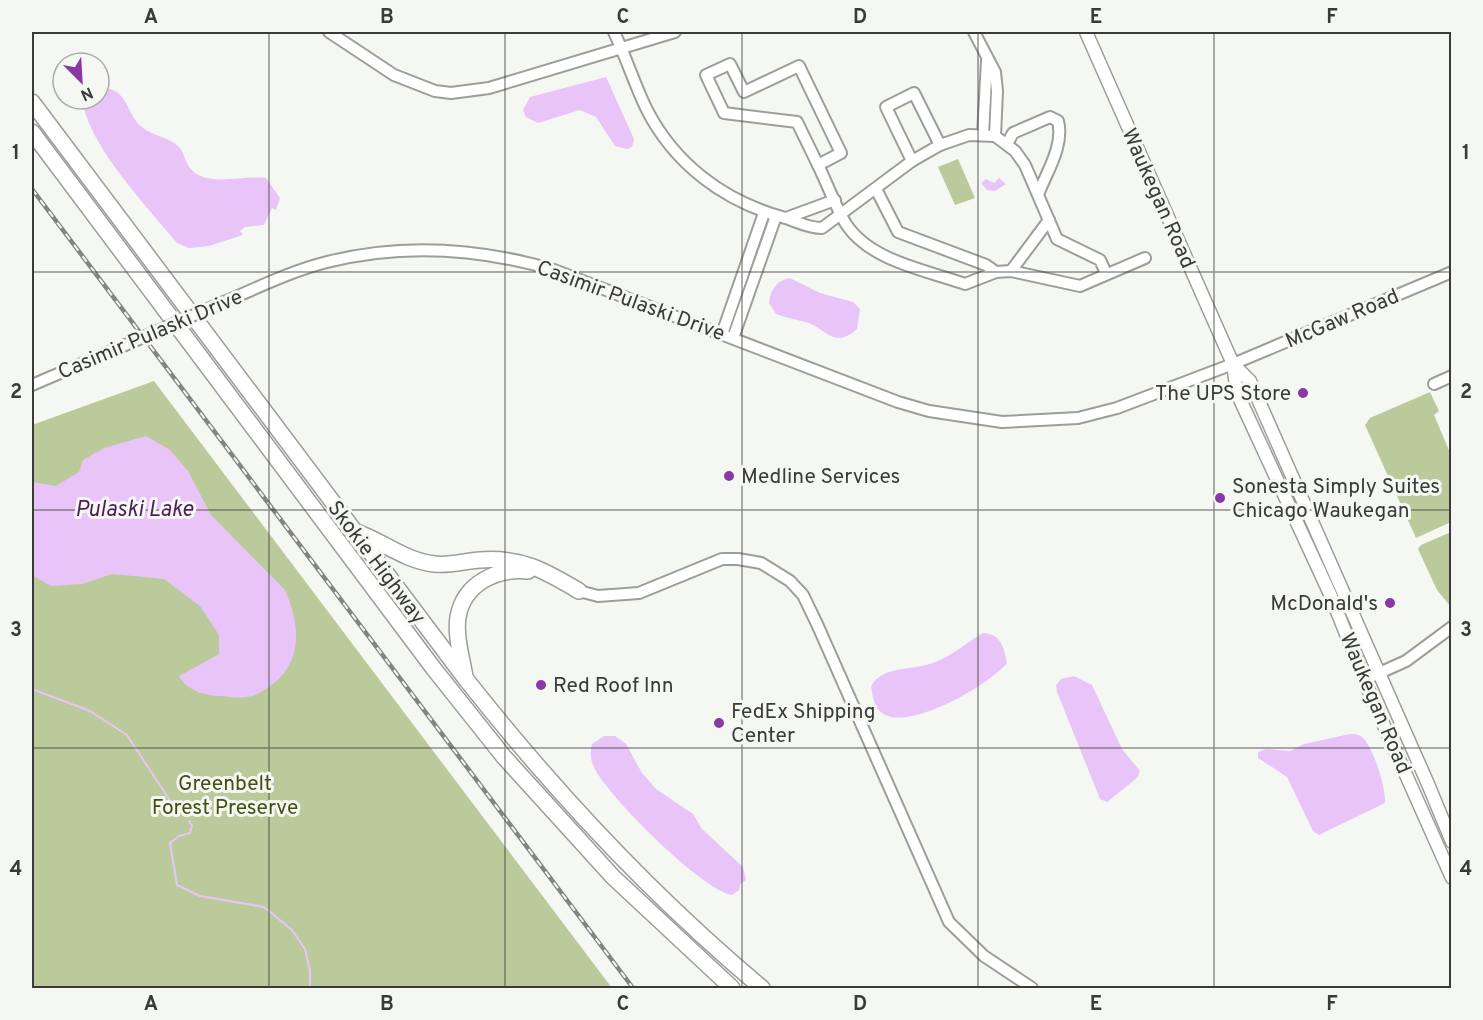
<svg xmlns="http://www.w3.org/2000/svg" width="1483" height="1020" viewBox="0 0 1483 1020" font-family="Overpass,sans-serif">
	<rect width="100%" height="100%" fill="#f5f7f3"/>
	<!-- green -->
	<g fill="#baca9a">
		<polygon points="958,159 975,198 955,205 938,167"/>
		<polygon points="154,381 612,988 32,988 32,425"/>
		<polygon points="1430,392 1439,411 1434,415 1451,455 1451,522 1416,538 1365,425 1370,418"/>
		<polygon points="1451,532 1451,607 1437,590 1418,549 1421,545"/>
	</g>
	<!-- water -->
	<g fill="#e9c4f8">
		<polygon points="606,77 634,139 632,147 627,149 615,146 596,117 580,110 538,123 526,117 523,110 530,97"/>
		<path d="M110,89c19,6 17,26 32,38 10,9 28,10 37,20 5,5 6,15 11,21 16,20 53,7 76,10l14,20 -4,12 -4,-2 -8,17 -19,2 -5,4 3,4 -34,11 -20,2 -12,-5c-29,-35 -83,-92 -93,-135l6,-9h9v-7z"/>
		<polygon points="999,178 1006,184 995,191 987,190 981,183 986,179 994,183"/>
		<path d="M790,278l30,15 33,9 7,7 -3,20c-24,21 -30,-1 -52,-7 -10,-3 -19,-4 -29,-8l-7,-11c2,-14 7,-22 21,-25z"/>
		<path d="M146,436l24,14 18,21 23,44 74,75c14,32 19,69 -11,93 -9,7 -17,13 -29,14 -8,2 -19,-1 -27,-1 -15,-1 -33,-7 -39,-20l40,-22v-19l-19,-29 -36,-27 -52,-5 -30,10 -31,2 -19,-11v-93l24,4 23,-14 4,-12 21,-12z"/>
		<path d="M983,633c18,1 21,14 24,30 -18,22 -90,63 -119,53 -14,-5 -15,-18 -17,-30 11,-19 36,-16 55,-21 22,-5 38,-21 57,-32z"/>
		<polygon points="1074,676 1092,685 1122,749 1140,771 1137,778 1107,802 1100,799 1057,692 1056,685 1061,679"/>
		<path d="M1350,734c5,0 10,0 14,5 10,11 22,49 21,64l-66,32 -6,-4 -26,-54 -29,-19v-6l8,-3 24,2 14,-7z"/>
		<path d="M604,736h11l11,8 16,29 14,16 37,25 9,15 41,38 3,13 -6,4 -1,6 -7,5c-29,-4 -126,-100 -138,-128 -4,-8 -4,-15 -2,-23z"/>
	</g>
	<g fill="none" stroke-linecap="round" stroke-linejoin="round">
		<!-- stream -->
		<g stroke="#e9c4f8" stroke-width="2">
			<polyline points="32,689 90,711 127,735 171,802"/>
			<polyline points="189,821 192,826 190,833 179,836 170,843 177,885 200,896 264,907 292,930 305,949 310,971 310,988"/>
		</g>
		<defs>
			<g id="minor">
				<polyline points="329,32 394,75 435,91 451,93 489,88 675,32"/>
				<path d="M614,32c12,25 20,51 32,76 28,56 78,93 136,109 15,4 24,11 40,11l90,-67 28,-16 29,-10 26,1 20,15 10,14 32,74 43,21 6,13"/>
				<polyline points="974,32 995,72 997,91 995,136"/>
				<polygon points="730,64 744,92 799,66 841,153 818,165 797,122 724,113 706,75"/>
				<polyline points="983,135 987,60"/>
				<path d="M1007,144l6,-11 37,-16 8,4c6,24 -10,49 -19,71"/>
				<polyline points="912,161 886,107 914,93 940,145"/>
				<path d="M818,165c9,18 17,41 28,59 24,37 80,46 119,60l31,-12 15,-1 69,15 65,-28"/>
				<polyline points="876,189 898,232 986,265 996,272"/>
				<polyline points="786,218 835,200"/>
				<polyline points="1011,271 1049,220"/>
				<path d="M224,302c33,-14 67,-31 103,-40 76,-19 152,-14 227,8l344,132 31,9 73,11 76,-4 39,-10 116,-44 219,-92"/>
				<polyline points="722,334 764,213"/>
				<polyline points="733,338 776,216"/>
				<polyline points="1434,384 1452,376"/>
				<polyline points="32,385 123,346"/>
				<polyline points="579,591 598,596 639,593 722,559 738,559 761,563 790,581 803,595 817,624 949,922 984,956 1032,988"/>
				<polyline points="1366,679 1406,661 1452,627"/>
			</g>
			<g id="major">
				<polyline points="1086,32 1233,364 1237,393 1330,594 1373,701 1452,878"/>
				<polyline points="1233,364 1250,381 1428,784 1452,842"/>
			</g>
			<g id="highway">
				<path d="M32,102l433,576c89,113 187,218 297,310"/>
				<polyline points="32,132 434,669 504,757 613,877 732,988"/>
				<path d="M354,531c29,10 49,29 80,33 16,2 30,-3 46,-4 41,-3 64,10 99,31"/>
				<path d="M465,677c-3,-19 -10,-41 -7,-60 6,-34 39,-49 70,-46"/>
			</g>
		</defs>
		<!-- minor casing -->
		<use href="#minor" stroke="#9c9e9a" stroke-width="14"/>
		<!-- major casing -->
		<use href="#major" stroke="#9c9e9a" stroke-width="15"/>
		<!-- highway casing -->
		<use href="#highway" stroke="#9c9e9a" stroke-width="18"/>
		<!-- minor -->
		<use href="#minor" stroke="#fff" stroke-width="10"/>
		<!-- major -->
		<use href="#major" stroke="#fff" stroke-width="12"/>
		<!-- highway -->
		<use href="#highway" stroke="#fff" stroke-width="15"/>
		<defs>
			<polyline id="rail" points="32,189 633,988"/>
		</defs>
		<!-- rail casing -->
		<use href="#rail" stroke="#838582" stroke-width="4.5"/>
		<!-- rail -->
		<use href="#rail" stroke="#f5f7f3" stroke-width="2" stroke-dasharray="7" stroke-linecap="butt"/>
		<defs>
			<polyline id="minor-bridge" points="123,346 224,302"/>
		</defs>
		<!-- minor-bridge casing -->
		<use href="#minor-bridge" stroke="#9c9e9a" stroke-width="14" stroke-linecap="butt"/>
		<!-- minor-bridge -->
		<use href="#minor-bridge" stroke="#fff" stroke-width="10"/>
	</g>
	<!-- grid -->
	<path fill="none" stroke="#3a3b39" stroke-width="1.5" stroke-opacity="0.55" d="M269,32v956M505,32v956M742,32v956M978,32v956M1214,32v956M32,272h1420M32,510h1420M32,748h1420"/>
	<!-- markers -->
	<g fill="#8a38a6" stroke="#f5f7f3" stroke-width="2">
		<circle cx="1303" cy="393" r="6"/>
		<circle cx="729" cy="476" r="6"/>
		<circle cx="1220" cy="498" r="6"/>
		<circle cx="1390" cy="603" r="6"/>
		<circle cx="541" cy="685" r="6"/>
		<circle cx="719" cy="723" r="6"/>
	</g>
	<g text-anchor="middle" stroke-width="6" stroke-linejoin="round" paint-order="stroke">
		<!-- street labels -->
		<g font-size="21" fill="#3a3b39" stroke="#f5f7f3">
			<text transform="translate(1159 198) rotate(66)" y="7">Waukegan Road</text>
			<text transform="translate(631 300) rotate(20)" y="7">Casimir Pulaski Drive</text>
			<text transform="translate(1342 318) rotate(-23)" y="7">McGaw Road</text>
			<text transform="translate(150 334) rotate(-23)" y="7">Casimir Pulaski Drive</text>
			<text transform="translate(377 562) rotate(53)" y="7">Skokie Highway</text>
			<text transform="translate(1376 703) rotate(67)" y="7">Waukegan Road</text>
		</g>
		<!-- poi labels -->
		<g font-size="21" fill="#3a3b39" stroke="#f5f7f3" text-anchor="start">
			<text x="1291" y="400" text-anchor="end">The UPS Store</text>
			<text x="741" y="483">Medline Services</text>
			<text x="1232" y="493">Sonesta Simply Suites<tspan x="1232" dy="24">Chicago Waukegan</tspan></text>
			<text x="1378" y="610" text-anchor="end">McDonald's</text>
			<text x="553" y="692">Red Roof Inn</text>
			<text x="731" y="718">FedEx Shipping<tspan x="731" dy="24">Center</tspan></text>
		</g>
		<!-- park labels -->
		<g font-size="21" fill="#405010" stroke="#f5f7f3">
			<text x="225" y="790">Greenbelt<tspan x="225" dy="24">Forest Preserve</tspan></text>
		</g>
		<!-- water labels -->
		<g font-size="22" font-style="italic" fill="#4b1e5a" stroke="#f5f7f3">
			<text x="134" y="516">Pulaski Lake</text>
		</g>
	</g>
	<!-- border -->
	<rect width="1483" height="1020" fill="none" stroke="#f5f7f3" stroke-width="66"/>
	<!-- north arrow -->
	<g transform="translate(81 81) rotate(156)"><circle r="28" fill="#f5f7f3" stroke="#aaaca9" stroke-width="1.5"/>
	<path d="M0-4.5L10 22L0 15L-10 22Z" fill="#8a38a6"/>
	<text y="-9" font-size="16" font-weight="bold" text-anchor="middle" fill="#3a3b39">N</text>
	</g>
	<rect x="33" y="33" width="1417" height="954" fill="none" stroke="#3a3b39" stroke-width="2"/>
	<g font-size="20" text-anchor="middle" font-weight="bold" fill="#3a3b39">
		<text x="151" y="23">A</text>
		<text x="387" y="23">B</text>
		<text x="623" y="23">C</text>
		<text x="860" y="23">D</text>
		<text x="1096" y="23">E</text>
		<text x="1332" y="23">F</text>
		<text x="16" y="159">1</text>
		<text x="1466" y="159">1</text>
		<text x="16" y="398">2</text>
		<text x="1466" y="398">2</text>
		<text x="16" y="636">3</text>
		<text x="1466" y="636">3</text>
		<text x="16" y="875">4</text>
		<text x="1466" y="875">4</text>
		<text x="151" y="1010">A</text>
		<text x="387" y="1010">B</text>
		<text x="623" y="1010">C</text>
		<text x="860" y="1010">D</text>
		<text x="1096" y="1010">E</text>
		<text x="1332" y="1010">F</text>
	</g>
</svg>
